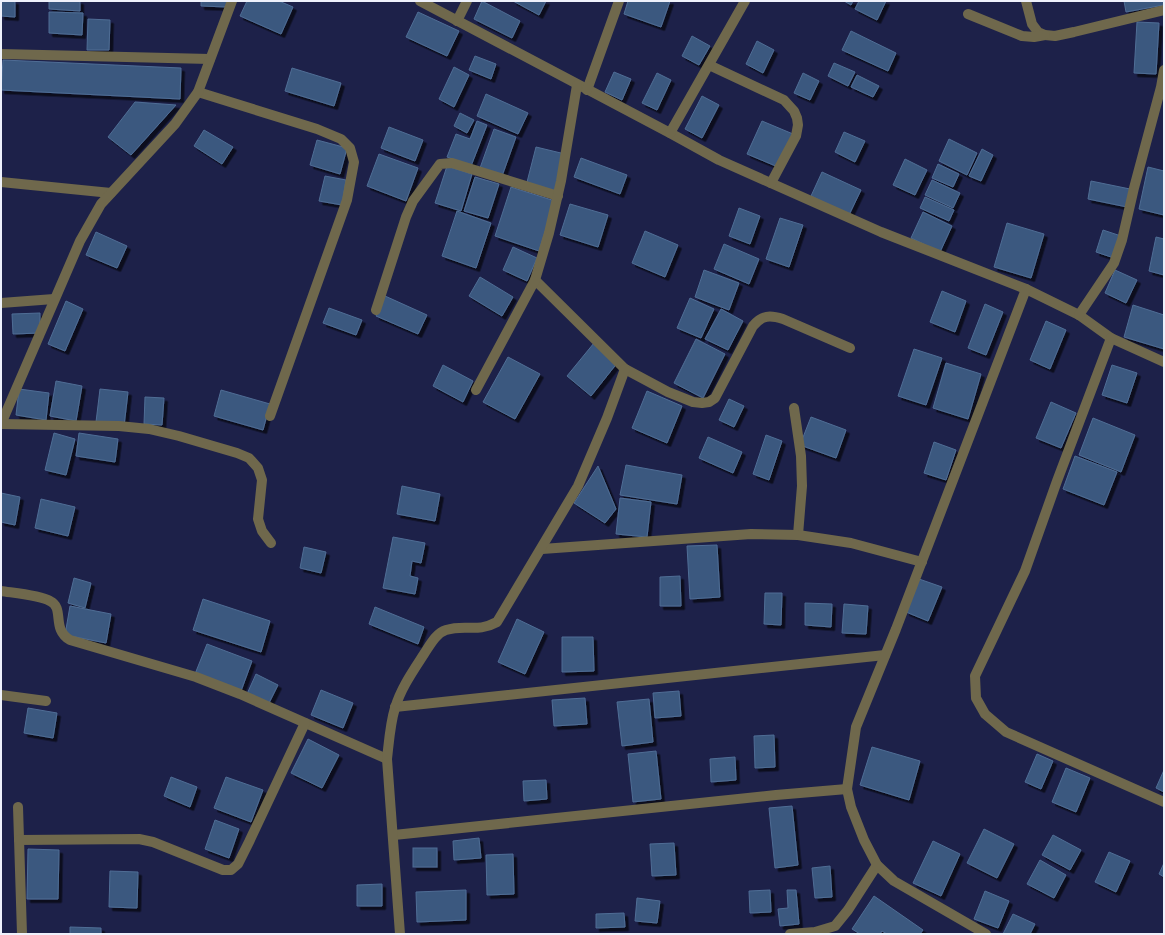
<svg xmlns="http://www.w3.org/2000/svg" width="1165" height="935" viewBox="0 0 1165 935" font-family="'Exo 2',sans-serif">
	<defs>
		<filter id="shadow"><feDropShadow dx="3.5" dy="3.5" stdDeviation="0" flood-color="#0009"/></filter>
	</defs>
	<rect width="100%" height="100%" fill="#1d2149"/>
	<!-- building -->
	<g fill="#3b597f" stroke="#4f6d95" filter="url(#shadow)">
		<polygon points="1,1 15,1 15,17 1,16"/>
		<polygon points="49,1 80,1 80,11 49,9"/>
		<polygon points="201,1 227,1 227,7 201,6"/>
		<polygon points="247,1 279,1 293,7 281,34 240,16"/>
		<polygon points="482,1 520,21 512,38 474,19"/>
		<polygon points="513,1 546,1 539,15"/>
		<polygon points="628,1 670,1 661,27 624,14"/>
		<polygon points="844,1 853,1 851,5"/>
		<polygon points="859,1 886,1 877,20 855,9"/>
		<polygon points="1124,1 1164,1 1164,5 1126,12"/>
		<polygon points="49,12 83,13 82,35 49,33"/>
		<polygon points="418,12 459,31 447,56 406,37"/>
		<polygon points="88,19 110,20 109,50 87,50"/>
		<polygon points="1137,22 1159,23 1156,74 1134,73"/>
		<polygon points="851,31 896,53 888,71 842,50"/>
		<polygon points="692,36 710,46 699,65 682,56"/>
		<polygon points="757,41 774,50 763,73 746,64"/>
		<polygon points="475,56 496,64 491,79 469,70"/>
		<polygon points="3,60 181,68 180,99 1,90"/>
		<polygon points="834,63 855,72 848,86 828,76"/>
		<polygon points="454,67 469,75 454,107 439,99"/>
		<polygon points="292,68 341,83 334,106 285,91"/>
		<polygon points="614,72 631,79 622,100 605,92"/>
		<polygon points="657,73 671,80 657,110 642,103"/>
		<polygon points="803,73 819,81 810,100 794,93"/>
		<polygon points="857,75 879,86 873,97 851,87"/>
		<polygon points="486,94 528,113 518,134 477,116"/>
		<polygon points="702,96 719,105 702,138 685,129"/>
		<polygon points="135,102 176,105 131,155 108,137"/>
		<polygon points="460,113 474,120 467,133 454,126"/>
		<polygon points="477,121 487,125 471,166 447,157 456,134 470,139"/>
		<polygon points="762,121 793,134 778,167 747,154"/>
		<polygon points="389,127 423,140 415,161 381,148"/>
		<polygon points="494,129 516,137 502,176 480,168"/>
		<polygon points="204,130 233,147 222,164 194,146"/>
		<polygon points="844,132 865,141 855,162 835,152"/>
		<polygon points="949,139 977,153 967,175 939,161"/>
		<polygon points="317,140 347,148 340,174 310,165"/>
		<polygon points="536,147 565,154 556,193 526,186"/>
		<polygon points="982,149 993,155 981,181 969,176"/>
		<polygon points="379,154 418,168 406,201 367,186"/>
		<polygon points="581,158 627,175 620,194 574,177"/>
		<polygon points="905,159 927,170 915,195 893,185"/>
		<polygon points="938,164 959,174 953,187 932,178"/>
		<polygon points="447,166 472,174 461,211 435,203"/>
		<polygon points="1148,167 1164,171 1164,215 1139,209"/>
		<polygon points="822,172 861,190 849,215 811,196"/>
		<polygon points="325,176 346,180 342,205 319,201"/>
		<polygon points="475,177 499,184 488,218 464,211"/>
		<polygon points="932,180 960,193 953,208 925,195"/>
		<polygon points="1091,181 1130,189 1127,207 1088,199"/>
		<polygon points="511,187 555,201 539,251 495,236"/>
		<polygon points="925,197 954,210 949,221 920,208"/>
		<polygon points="570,204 608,215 598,247 560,235"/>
		<polygon points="739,208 760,216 750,244 729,236"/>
		<polygon points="457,211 491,223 476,268 442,256"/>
		<polygon points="923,212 952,226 940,252 911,238"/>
		<polygon points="780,218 803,225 789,267 766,259"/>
		<polygon points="1007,223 1044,234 1031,278 994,267"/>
		<polygon points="1103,230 1121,236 1114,258 1096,252"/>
		<polygon points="645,231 678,245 665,277 632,263"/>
		<polygon points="96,232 127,246 117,268 86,255"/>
		<polygon points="1156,237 1164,239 1164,275 1149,271"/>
		<polygon points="724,244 759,259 749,284 714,269"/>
		<polygon points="513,247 537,258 527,281 503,270"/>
		<polygon points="704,270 739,283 729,310 695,297"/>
		<polygon points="1115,270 1137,280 1126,303 1105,293"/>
		<polygon points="480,277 513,297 502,316 469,296"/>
		<polygon points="942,291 966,301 955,332 930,322"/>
		<polygon points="385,296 427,315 418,334 376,316"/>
		<polygon points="690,298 714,309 701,338 677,328"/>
		<polygon points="66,301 83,309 65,351 48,344"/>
		<polygon points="985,304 1003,312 986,355 968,348"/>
		<polygon points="1133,305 1164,315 1164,349 1124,337"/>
		<polygon points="329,308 362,320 356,335 323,323"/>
		<polygon points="721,309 743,321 728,350 705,339"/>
		<polygon points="40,313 40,333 13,334 12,314"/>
		<polygon points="1046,321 1066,330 1050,369 1030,360"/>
		<polygon points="696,339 725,354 703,398 674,383"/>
		<polygon points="594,343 618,362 591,396 567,376"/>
		<polygon points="914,349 942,358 926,405 898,396"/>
		<polygon points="508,357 540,374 515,419 483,402"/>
		<polygon points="946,363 981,374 968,419 933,408"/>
		<polygon points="443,365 473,381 463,402 433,386"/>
		<polygon points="1112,365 1137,373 1127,403 1102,395"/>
		<polygon points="56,381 82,386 76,421 50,416"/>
		<polygon points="19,389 49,393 46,420 16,415"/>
		<polygon points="100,389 128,392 124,426 96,422"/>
		<polygon points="221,390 270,404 263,430 214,416"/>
		<polygon points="647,391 682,406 667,443 632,428"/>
		<polygon points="145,397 164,398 162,425 144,424"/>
		<polygon points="729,399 744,406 734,427 719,420"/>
		<polygon points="1051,402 1076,413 1061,448 1036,438"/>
		<polygon points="811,417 846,430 836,458 800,445"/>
		<polygon points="1093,418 1135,435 1121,472 1079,455"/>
		<polygon points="54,433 75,439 66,475 45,470"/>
		<polygon points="79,433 118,439 115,462 76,456"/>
		<polygon points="766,435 782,441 769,480 753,474"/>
		<polygon points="708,437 742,452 733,473 699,458"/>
		<polygon points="934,442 956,450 946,480 924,473"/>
		<polygon points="1075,456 1117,472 1104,505 1063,489"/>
		<polygon points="626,465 682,475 677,504 620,495"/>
		<polygon points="598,466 616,509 605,523 574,503"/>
		<polygon points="402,486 440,494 435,521 397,514"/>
		<polygon points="1,493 20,497 15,525 1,522"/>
		<polygon points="620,498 651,502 647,537 616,534"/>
		<polygon points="41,499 75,507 68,536 35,528"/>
		<polygon points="393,537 425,543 421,563 412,561 410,576 418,578 415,594 383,588"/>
		<polygon points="717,545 720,597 690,599 687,546"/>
		<polygon points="304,547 326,552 321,573 300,568"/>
		<polygon points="680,576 681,606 660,606 660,577"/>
		<polygon points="74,578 91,583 85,608 68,603"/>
		<polygon points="919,579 942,587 928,621 906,612"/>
		<polygon points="765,593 782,593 781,625 764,624"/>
		<polygon points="203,599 270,621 261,652 193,630"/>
		<polygon points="805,603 832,604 831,627 805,625"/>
		<polygon points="844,604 868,606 866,634 842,633"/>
		<polygon points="70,606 111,614 106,643 65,635"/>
		<polygon points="375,607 424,627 418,644 369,624"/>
		<polygon points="517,619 544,632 525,674 498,662"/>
		<polygon points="562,637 593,637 594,671 562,672"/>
		<polygon points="207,644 252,661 241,691 195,674"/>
		<polygon points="256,674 278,685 268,705 247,694"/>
		<polygon points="321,690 353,703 343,728 311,715"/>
		<polygon points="679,691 681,716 655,718 653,693"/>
		<polygon points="585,698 587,724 554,726 552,700"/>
		<polygon points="649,699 653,742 622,746 617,702"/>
		<polygon points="28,708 57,713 53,738 24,733"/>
		<polygon points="774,735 775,767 755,768 754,736"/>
		<polygon points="308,739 339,755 322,788 291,773"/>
		<polygon points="872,747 920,761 909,800 860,785"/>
		<polygon points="656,751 661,799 633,802 628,754"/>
		<polygon points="1037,754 1053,761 1041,789 1025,782"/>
		<polygon points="735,757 736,780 711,782 710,759"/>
		<polygon points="1066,768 1090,778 1076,812 1052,802"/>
		<polygon points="1164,770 1164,792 1156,788"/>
		<polygon points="171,777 197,787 190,807 164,796"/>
		<polygon points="226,777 263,790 251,822 214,808"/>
		<polygon points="546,780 547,799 524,801 523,781"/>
		<polygon points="792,806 798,865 775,868 769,808"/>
		<polygon points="215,820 239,829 229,858 205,849"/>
		<polygon points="984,829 1014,844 997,878 967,863"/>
		<polygon points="1053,835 1081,850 1070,870 1042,855"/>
		<polygon points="479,838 481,858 454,860 453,841"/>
		<polygon points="933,841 960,854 941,896 913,883"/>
		<polygon points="674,843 676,875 652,876 650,844"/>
		<rect x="413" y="848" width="24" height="19"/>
		<polygon points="28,849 59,850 58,899 27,899"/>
		<polygon points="1109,852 1130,861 1116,892 1095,882"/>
		<polygon points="513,854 514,894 487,895 486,855"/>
		<polygon points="1040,860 1066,875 1054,898 1027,884"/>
		<polygon points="1164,863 1164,877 1159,874"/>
		<polygon points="830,866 832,897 815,898 812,868"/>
		<polygon points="110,871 138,872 137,908 109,907"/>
		<polygon points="382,884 382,906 357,906 357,885"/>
		<polygon points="466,890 466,920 417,922 416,892"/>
		<polygon points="770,890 771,912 750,913 749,891"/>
		<polygon points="787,890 796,890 799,924 780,926 778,909 788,908"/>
		<polygon points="985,891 1009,901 998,928 974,919"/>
		<polygon points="874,896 923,930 920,934 887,934 882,931 880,934 860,934 852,929"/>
		<polygon points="637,898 660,901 657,923 635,921"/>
		<polygon points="624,913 625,927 596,928 596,914"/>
		<polygon points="1013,914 1035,924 1030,934 1003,934"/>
		<polygon points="70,927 101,928 101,934 70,934"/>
	</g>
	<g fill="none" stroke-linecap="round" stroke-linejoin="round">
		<!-- minor -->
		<g stroke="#6f684c" stroke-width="10">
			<polyline points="420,1 670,133 719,160 881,232 1026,289 1079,315 1111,338 1057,481 1025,571 975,676 976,698 985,714 1006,732 1164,802"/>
			<polyline points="1026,1 1032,24 1038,32 1045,35 1055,36 1074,32 1164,10"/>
			<polyline points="968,14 1022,36 1034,37 1045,35"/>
			<polyline points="457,21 467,1"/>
			<polyline points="1,54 210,59"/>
			<polyline points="709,65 784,100 794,111 797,118 798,125 796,136 771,183"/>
			<polyline points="587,90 619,1"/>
			<polyline points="198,92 317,129 341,139 350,148 354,162 347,200 270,416"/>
			<polyline points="670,133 745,1"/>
			<polyline points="1,182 111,193"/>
			<path d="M535,280l90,89 43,23 25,10 9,1 7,-1 6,-4 38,-72c9,-11 17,-11 30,-7l67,29"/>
			<polyline points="1,303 54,299"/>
			<polyline points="376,310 406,217 413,201 440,164 452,163 558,196"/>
			<polyline points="1079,315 1114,263 1122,240 1134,188 1161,87 1164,70"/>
			<polyline points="1111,338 1164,362"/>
			<polyline points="476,390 535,280 549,233 561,181 577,85"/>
			<polyline points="794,408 801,456 802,486 798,535"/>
			<polyline points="1,424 80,241 101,204 175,124 198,92 232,1"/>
			<polyline points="1,424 119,426 149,429 179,436 237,453 249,458 258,468 262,480 258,519 262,531 271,543"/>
			<polyline points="542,549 751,534 798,535 851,543 922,562"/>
			<path d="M1,591c13,2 38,4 49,10 15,7 1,28 20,39l126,37 44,17 147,65"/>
			<polyline points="1,695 46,701"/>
			<path d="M395,707c164,-16 327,-35 490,-52"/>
			<polyline points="18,807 22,934"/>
			<polyline points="394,835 776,795 847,789"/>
			<polyline points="19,840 139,839 153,842 223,870 231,870 238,864 249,842 305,723"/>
			<path d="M400,934l-13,-175c2,-17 3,-35 8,-51 6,-20 18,-37 29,-54 6,-9 12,-21 22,-24 20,-6 31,3 51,-8l81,-136 29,-68 18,-49"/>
			<polyline points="790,934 815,932 835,926 848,910 877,865"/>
			<polyline points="986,934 894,881 877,865 864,840 851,807 847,789 856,727 896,629 1026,289"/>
		</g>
	</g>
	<!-- border -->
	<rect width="1165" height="935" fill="none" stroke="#eef1fb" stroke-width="4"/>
</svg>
